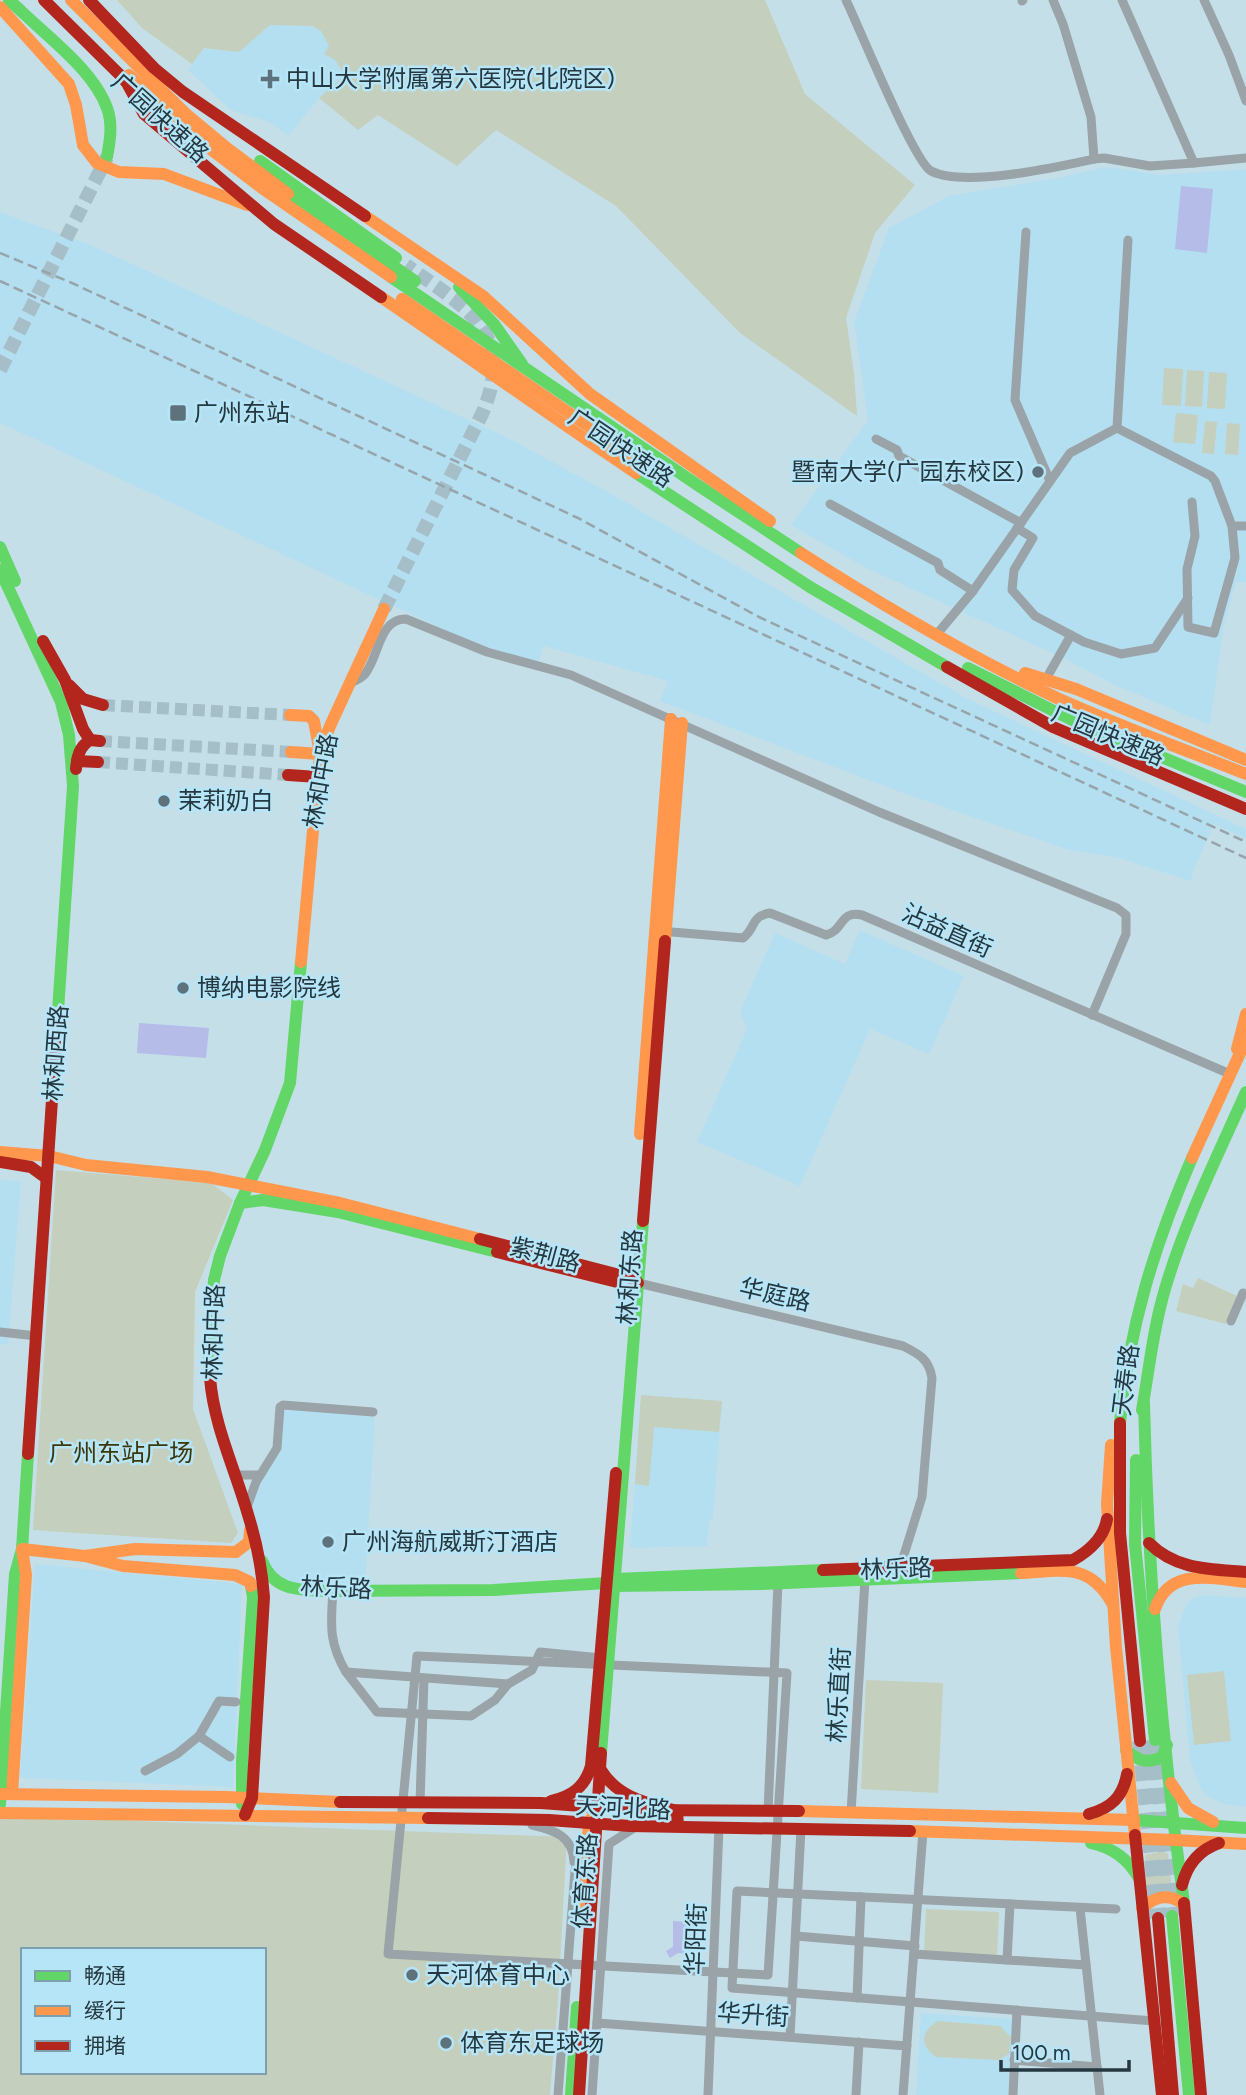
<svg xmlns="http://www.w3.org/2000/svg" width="1246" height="2095" viewBox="0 0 1246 2095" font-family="Figtree,'Noto Sans SC',sans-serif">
	<rect width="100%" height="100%" fill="#c5dfe9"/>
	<!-- built -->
	<g fill="#b4dff0">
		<polygon points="285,24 312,26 321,31 330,46 326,56 335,60 345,75 319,98 288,136 271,123 231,110 188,70 203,48 239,52 270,25"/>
		<polygon points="1106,167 1161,175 1246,169 1246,582 1236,582 1223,630 1210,725 1117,686 1059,656 866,568 791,525 868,420 854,322 889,228 949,196 1059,178"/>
		<polygon points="0,212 93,246 512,440 606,491 966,698 1246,829 1246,839 1214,824 1194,869 1191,881 1119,858 1069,850 903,793 660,701 668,681 543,646 538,664 473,643 0,423"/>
		<polygon points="860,930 964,976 929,1054 870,1029 800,1186 697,1142 747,1029 740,1012 775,933 845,964"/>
		<polygon points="0,1180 21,1181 8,1345 0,1344"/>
		<polygon points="641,1395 722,1401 713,1518 709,1520 707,1546 630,1548"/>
		<polygon points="282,1407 375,1416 365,1587 297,1584 282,1580 272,1573 251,1508 265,1470 280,1446"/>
		<polygon points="35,1564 242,1584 233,1787 20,1778"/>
		<polygon points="1205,1595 1246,1598 1246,1807 1223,1804 1206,1795 1200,1788 1190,1760 1178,1627 1185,1608 1191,1599"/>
		<polygon points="921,2013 1014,2019 1009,2095 916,2095"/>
	</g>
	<!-- green -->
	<g fill="#c5cfbd" fill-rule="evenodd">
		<polygon points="117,0 765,0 805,94 915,185 875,233 846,318 854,373 857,416 740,333 616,206 496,130 457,166 378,115 358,130 319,98 345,75 335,60 324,54 329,46 321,31 312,26 270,25 239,52 204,48 192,64 142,28"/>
		<polygon points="1164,368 1183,369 1181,406 1162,405"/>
		<polygon points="1187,370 1204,371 1202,407 1185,406"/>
		<polygon points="1209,372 1227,373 1225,409 1207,408"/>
		<polygon points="1176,413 1198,415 1195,444 1173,442"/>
		<polygon points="1205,421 1217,422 1214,454 1202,453"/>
		<polygon points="1227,423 1240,424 1238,455 1225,454"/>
		<polygon points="56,1170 211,1183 233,1200 195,1292 193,1409 238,1533 231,1543 33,1530"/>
		<polygon points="1198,1278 1237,1296 1226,1324 1176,1311 1183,1284 1193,1288"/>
		<polygon points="641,1395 722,1401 719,1432 654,1427 649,1486 635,1484"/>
		<polygon points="1224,1671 1231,1741 1194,1745 1187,1675"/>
		<polygon points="866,1680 943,1683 938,1793 861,1789"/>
		<path d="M0,1816l567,21 -9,163 -8,95h-550zM23,1950h241v122h-241z"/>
		<polygon points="1163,1851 1168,1854 1172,1890 1147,1894 1145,1855"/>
		<polygon points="926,1909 999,1912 997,1958 924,1955"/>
		<path d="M938,2021l62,5 11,11 -2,17 -10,6 -63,-3c-17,-12 -15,-26 2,-36z"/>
	</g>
	<!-- water -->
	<g fill="#b4bce7">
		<polygon points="1181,186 1213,189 1207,253 1175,249"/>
		<polygon points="139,1023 209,1028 206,1058 137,1053"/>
		<polygon points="673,1921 691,1922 689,1954 678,1953 670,1958 666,1951 673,1947"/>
	</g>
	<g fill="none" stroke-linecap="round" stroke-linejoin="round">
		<!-- secondary-tunnel -->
		<g stroke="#a5bec7" stroke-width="12" stroke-dasharray="12 6" stroke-linecap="butt">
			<polyline points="103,705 290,715"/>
			<polyline points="100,741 291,752"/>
			<polyline points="98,762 288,775"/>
		</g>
		<!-- primary-tunnel -->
		<g stroke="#a5bec7" stroke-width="14" stroke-dasharray="14 7" stroke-linecap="butt">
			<polyline points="0,370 107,157"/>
			<path d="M384,609l98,-195c35,-82 -16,-106 -76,-149"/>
		</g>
		<!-- highway-tunnel -->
		<g stroke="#a5bec7" stroke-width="16" stroke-dasharray="16 8" stroke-linecap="butt">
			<polyline points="1155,1740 1172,1916"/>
			<polyline points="1140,1741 1158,1918"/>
		</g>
		<!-- street -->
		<g stroke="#9aa3a7" stroke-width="9">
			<path d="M846,0c13,27 68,162 85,171 33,17 126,-4 163,-12"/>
			<polyline points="1053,0 1063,24 1091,117 1094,159 1104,158 1150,166 1194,163 1122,0"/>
			<polyline points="1204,0 1229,55 1246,101"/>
			<polyline points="1022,1 1023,0"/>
			<polyline points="1194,163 1246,158"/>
			<polyline points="1026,232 1015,400 1050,481"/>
			<polyline points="1128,240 1117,428 1211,476 1215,481 1232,526 1246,526"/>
			<polyline points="876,439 897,450 899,456 1021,523"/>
			<polyline points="1192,502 1195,536 1187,569 1188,627 1214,633 1235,558 1232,526"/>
			<polyline points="830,504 938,563 940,570 973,591"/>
			<polyline points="1017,528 1033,538 1014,570 1012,590 1035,616 1084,642 1121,654 1155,648 1188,598"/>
			<polyline points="937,634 973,591 1070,453 1117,428"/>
			<polyline points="1046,679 1071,635"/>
			<path d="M351,683c5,-3 11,-5 14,-9 14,-17 14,-56 41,-55l81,33 84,23 308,137 238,96 9,7v19l-34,81"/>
			<path d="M660,931l83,7c13,-9 7,-22 27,-25l56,22c18,-4 13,-25 36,-20l368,159"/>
			<path d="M638,1283l265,63c16,8 26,13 29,32l-10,119 -23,74"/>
			<polyline points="1231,1321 1243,1293"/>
			<polyline points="0,1332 37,1336"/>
			<polyline points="236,1475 260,1475"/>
			<polyline points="247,1507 256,1482 277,1448 280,1407 283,1405 373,1412"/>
			<path d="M333,1590c-2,33 -5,52 13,82l162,12 24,-14 8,-18 61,6"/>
			<polygon points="417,1656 787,1673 768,1975 388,1954"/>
			<polyline points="346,1672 377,1712 471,1716 495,1700 508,1684"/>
			<polyline points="199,1736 219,1701 236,1702"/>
			<polyline points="145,1771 177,1754 199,1736 230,1757"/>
			<polyline points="420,1803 424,1678"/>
			<polyline points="768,1811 778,1583"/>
			<polyline points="851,1813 865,1579"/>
			<path d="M532,1825c22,5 41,11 42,37"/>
			<polyline points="1080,1908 1100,2095"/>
			<polyline points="1116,1909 737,1891 732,1988 1154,2021"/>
			<polyline points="796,1936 915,1946"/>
			<polyline points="914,1954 1086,1965"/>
			<polyline points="1007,1960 1010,1904"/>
			<polyline points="857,1998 861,1897"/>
			<polyline points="597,2023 907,2046"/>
			<polyline points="790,2037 801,1829"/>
			<polyline points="1014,2060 1097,2067"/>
			<polyline points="558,2095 575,1871 585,1837"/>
			<polyline points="592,2095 609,1844 634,1828"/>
			<polyline points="708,2095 719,1827"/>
			<polyline points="856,2095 859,2042"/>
			<polyline points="903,2095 923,1831"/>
			<polyline points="1013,2095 1017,2010"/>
		</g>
		<!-- fast -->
		<g stroke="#63d668" stroke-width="12">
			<polyline points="9,0 20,10"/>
			<path d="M20,10c28,27 74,61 87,98 6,16 3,33 0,49"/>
			<polyline points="260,161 396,258"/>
			<polyline points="288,194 415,281"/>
			<polyline points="391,277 699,486 801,553"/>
			<polyline points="459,287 494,324 522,364"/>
			<polyline points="636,473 810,587 947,667"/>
			<polyline points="0,547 15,581"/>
			<polyline points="0,570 61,702 69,735 73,786 56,1041"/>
			<polyline points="968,668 1070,719 1246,792"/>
			<polyline points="240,1203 263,1200 338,1212 497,1252"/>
			<polyline points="210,1378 209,1359 214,1280 220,1256 240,1203 265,1150 290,1083 301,962"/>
			<path d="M1144,1403c4,167 17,335 40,500"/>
			<path d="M1142,1410c7,-40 11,-81 23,-121 20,-68 52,-132 81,-197"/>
			<path d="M1120,1423c9,-97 34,-176 72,-265"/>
			<polyline points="1136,1460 1135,1544 1155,1740"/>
			<path d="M262,1561c12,31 39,29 68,30l163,-1 114,-7 9,-4 207,-9"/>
			<polyline points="614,1586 762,1584 1021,1573"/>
			<path d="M1126,1750c12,11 21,14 36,7l5,-12"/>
			<polyline points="601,1753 643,1221"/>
			<polyline points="0,1804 15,1574 22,1549 28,1454"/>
			<polyline points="242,1804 242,1761 253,1597 251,1586"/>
			<polyline points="1134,1820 1246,1828"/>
			<path d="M1091,1843c22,5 36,15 48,35"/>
			<polyline points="1172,1916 1189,2095"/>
			<polyline points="571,2095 577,2007"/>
		</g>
		<!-- slow -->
		<g stroke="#ff974d" stroke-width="12">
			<polyline points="71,0 185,113 227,148 288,194"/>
			<polyline points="0,7 69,84 76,105 83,145 97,163 119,172 164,174 247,205"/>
			<polyline points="129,75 213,151 262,188 391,277"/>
			<polyline points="365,216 483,296 590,394 770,521"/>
			<path d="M381,297c85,58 169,119 255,176"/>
			<polyline points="402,299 638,460"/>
			<path d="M801,553c82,53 168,103 256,145 62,28 126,51 189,76"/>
			<polyline points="1025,673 1076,689 1246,760"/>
			<polyline points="290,715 309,716 314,721 320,754 291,752"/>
			<polyline points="665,941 682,723"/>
			<polyline points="301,962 320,754 330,726 384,609"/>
			<polyline points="1237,1049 1246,1014"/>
			<polyline points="640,1134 671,719"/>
			<polyline points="0,1152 49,1156 86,1165 207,1177 340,1203 480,1239"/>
			<polyline points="1192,1158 1246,1040"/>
			<polyline points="1111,1445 1107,1504 1116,1647 1135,1835"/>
			<polyline points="85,1556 135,1549 236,1552 249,1542 250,1530"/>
			<path d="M1021,1573c40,-2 68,-11 91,30"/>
			<path d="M1155,1609c14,-42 56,-31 91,-27"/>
			<polyline points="1171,1783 1188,1808 1213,1822"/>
			<polyline points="0,1794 226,1797 340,1802"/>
			<polyline points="12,1794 26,1575 22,1549 85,1556 123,1566 235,1575 250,1582 251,1586"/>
			<polyline points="799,1811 1134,1820"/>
			<polyline points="0,1813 428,1818"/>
			<polyline points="910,1831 1175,1840"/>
			<polyline points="1175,1840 1246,1844"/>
			<path d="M1142,1908c14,-12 26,-15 42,-4"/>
			<polyline points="583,1915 589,1822 593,1816"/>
		</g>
		<!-- jam -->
		<g stroke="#b3261e" stroke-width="12">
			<polyline points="44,0 120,75 127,83 144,114 274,224 381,297"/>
			<polyline points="89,0 154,68 183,92 365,216"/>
			<polyline points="43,641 65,680 83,729 90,740"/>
			<polyline points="947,667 1053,727 1246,809"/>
			<polyline points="69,685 83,699 103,705"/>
			<polyline points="77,761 98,762"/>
			<path d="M76,769c1,-12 3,-22 14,-29l10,1"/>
			<polyline points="288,775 318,777"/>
			<polyline points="0,1162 31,1167 46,1178"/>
			<polyline points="643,1221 665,941"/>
			<polyline points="480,1239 631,1278 638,1283"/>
			<polyline points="497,1252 617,1282"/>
			<path d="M210,1378c4,49 26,93 39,140 8,26 13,52 15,79l-12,201 -7,17"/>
			<polyline points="1120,1423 1120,1533 1140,1741"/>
			<polyline points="28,1454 56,1041"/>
			<path d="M1149,1543c27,27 61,26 97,29"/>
			<path d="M823,1570l250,-10c16,-9 31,-22 34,-41"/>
			<path d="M601,1770c17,28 46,33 76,41l1,15"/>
			<path d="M551,1801c21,-5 34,-14 40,-35l25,-293"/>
			<polyline points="340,1802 541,1803 635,1810 799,1811"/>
			<path d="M1089,1814c22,-6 34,-17 38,-40"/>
			<polyline points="428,1818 549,1820 630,1826 910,1831"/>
			<polyline points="1135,1835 1162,2095"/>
			<path d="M1182,1885c5,-20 17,-35 37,-42"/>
			<polyline points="1184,1903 1201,2095"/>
			<polyline points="1158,1918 1173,2095"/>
			<polyline points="579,2095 601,1753"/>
		</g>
		<!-- rail -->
		<g stroke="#97a4aa" stroke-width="2.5" stroke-dasharray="10 5" stroke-linecap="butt">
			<polyline points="0,253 72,283 578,518 759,617 1246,842"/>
			<polyline points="0,281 1246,858"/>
		</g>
	</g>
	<!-- markers -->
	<g fill="#5d727a" stroke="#b6e5f8" stroke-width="2.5">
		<path d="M266.5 68.5h7v7h7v7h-7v7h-7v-7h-7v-7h7z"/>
		<rect x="169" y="404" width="18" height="18" rx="3.5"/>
		<circle cx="1038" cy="472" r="7"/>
		<circle cx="164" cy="801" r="7"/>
		<circle cx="183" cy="988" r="7"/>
		<circle cx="328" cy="1542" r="7"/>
		<circle cx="412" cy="1975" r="7"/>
		<circle cx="446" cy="2043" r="7"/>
	</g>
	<g text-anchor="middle" stroke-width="5" stroke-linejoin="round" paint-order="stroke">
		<!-- poi labels -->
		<g font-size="24" fill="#25383f" stroke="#b6e5f8" text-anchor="start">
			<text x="286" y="87">中山大学附属第六医院(北院区)</text>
			<text x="194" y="421">广州东站</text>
			<text x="1024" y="480" text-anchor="end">暨南大学(广园东校区)</text>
			<text x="178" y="809">茉莉奶白</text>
			<text x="197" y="996">博纳电影院线</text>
			<text x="342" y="1550">广州海航威斯汀酒店</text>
			<text x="426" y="1983">天河体育中心</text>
			<text x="460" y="2051">体育东足球场</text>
		</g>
		<!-- street labels -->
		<g font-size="24" fill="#25383f" stroke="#b6e5f8">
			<text transform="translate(160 118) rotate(42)" y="8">广园快速路</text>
			<text transform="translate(621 448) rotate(34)" y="8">广园快速路</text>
			<text transform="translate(1108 735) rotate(23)" y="8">广园快速路</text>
			<text transform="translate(321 781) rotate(-80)" y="8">林和中路</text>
			<text transform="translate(947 931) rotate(24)" y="8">沾益直街</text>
			<text transform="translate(56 1053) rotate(-86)" y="8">林和西路</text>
			<text transform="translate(545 1255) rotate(15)" y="8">紫荆路</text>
			<text transform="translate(630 1277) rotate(-86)" y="8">林和东路</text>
			<text transform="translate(775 1295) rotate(13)" y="8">华庭路</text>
			<text transform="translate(214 1332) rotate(-88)" y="8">林和中路</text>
			<text transform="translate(1126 1380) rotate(-83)" y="8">天寿路</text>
			<text transform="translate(896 1569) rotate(-2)" y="8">林乐路</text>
			<text transform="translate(336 1588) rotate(3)" y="8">林乐路</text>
			<text transform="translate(839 1695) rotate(-87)" y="8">林乐直街</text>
			<text transform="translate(623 1808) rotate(3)" y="8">天河北路</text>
			<text transform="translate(585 1881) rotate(-86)" y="8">体育东路</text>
			<text transform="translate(696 1939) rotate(-88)" y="8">华阳街</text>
			<text transform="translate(753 2015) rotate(4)" y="8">华升街</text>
		</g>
		<!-- park labels -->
		<g font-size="24" fill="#3c3705" stroke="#b6e5f8">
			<text x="121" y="1461">广州东站广场</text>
		</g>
	</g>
	<!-- legend -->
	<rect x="21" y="1948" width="245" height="126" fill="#b6e5f8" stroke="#7ca0ae" stroke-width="2"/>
	<rect x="35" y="1971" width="35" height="10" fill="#63d668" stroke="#7ca0ae" stroke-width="2"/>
	<text x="84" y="1983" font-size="21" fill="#25383f">畅通</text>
	<rect x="35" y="2006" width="35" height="10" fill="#ff974d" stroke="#7ca0ae" stroke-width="2"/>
	<text x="84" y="2018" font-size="21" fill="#25383f">缓行</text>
	<rect x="35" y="2041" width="35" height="10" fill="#b3261e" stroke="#7ca0ae" stroke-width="2"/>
	<text x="84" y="2053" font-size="21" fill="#25383f">拥堵</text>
	<!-- scale -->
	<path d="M1001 2060v10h128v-10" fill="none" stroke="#25383f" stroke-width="3.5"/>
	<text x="1012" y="2060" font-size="21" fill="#25383f" stroke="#b6e5f8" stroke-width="5" paint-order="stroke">100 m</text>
</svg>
